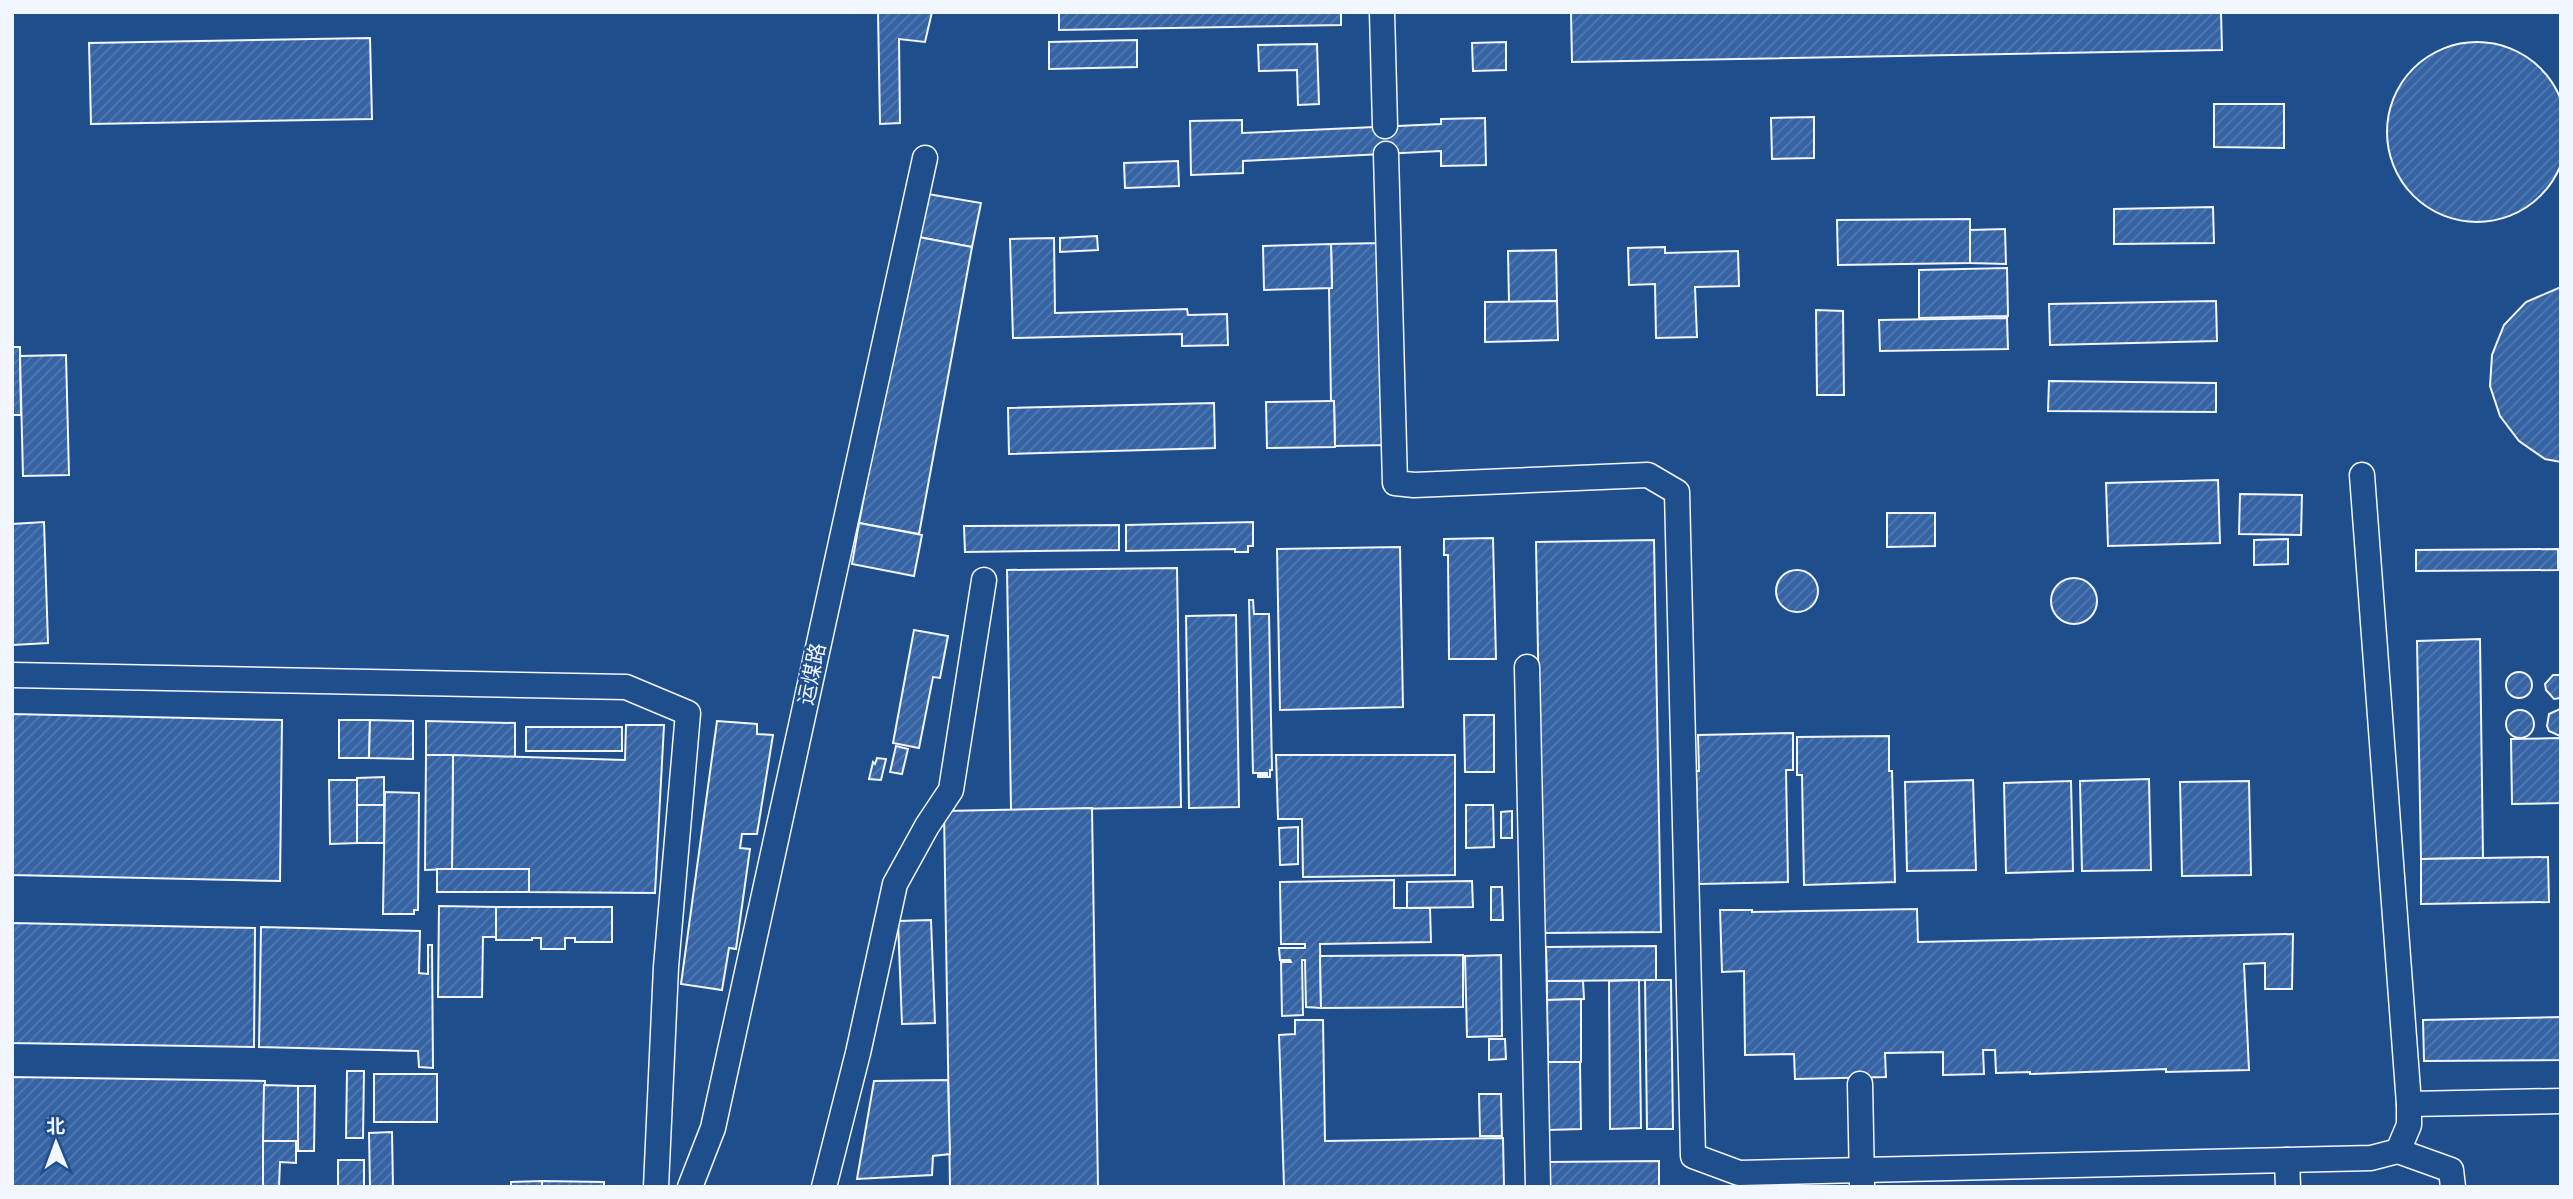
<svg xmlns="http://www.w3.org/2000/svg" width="2573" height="1199" viewBox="0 0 2573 1199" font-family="'Times New Roman','Noto Sans SC',serif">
	<defs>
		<pattern id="building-hatch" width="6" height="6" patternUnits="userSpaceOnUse" patternTransform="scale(1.75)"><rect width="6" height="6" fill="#3563a3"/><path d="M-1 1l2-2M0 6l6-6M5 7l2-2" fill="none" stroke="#537ab1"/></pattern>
	</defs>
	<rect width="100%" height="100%" fill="#1f4e8c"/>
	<!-- building -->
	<g fill="url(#building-hatch)" stroke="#f2f6ff" stroke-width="2">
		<polygon points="878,12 932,12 925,42 899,39 900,123 880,124"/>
		<polygon points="1059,12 1341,12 1341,25 1059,30"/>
		<polygon points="1571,12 2221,12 2222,50 1572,62"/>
		<polygon points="370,38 372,119 91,124 89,43"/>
		<polygon points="1137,40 1137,67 1049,69 1049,42"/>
		<polygon points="1506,42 1506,70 1473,71 1472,43"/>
		<circle cx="2477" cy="132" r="90"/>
		<polygon points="1317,44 1319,104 1298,105 1297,70 1259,71 1258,45"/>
		<polygon points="2214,104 2284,104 2284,148 2214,147"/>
		<polygon points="1814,117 1814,158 1772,159 1771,118"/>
		<polygon points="1485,118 1486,165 1441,166 1441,151 1243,161 1243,173 1191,175 1190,121 1242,120 1242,133 1441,124 1441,119"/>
		<polygon points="1178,161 1179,186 1125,188 1124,163"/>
		<polygon points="922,193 981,203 972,247 913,236"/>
		<polygon points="2213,207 2214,243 2114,244 2114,209"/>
		<polygon points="1970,219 1970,263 1838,265 1837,220"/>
		<polygon points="2005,229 2006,264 1970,263 1970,230"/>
		<polygon points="913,236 972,247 919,534 859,523"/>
		<polygon points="1097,236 1098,250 1060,252 1060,238"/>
		<polygon points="1054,238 1055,313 1187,309 1188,315 1227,314 1228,345 1182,346 1182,334 1013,338 1010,239"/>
		<polygon points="1383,243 1387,445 1335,446 1334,401 1331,401 1329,288 1332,288 1331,244"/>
		<polygon points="1331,244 1332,288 1264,290 1263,246"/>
		<polygon points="1665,247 1665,253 1738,251 1739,286 1695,287 1697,337 1656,338 1655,284 1629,285 1628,248"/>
		<polygon points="1556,250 1557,301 1509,302 1508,251"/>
		<polygon points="2007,268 2008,316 1919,318 1919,270"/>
		<polygon points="2561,287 2561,462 2545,459 2519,441 2500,416 2490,386 2492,355 2504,325 2526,302"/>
		<polygon points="1557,301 1558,340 1485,342 1485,302"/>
		<polygon points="2216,301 2217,341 2050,345 2049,304"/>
		<polygon points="1816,310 1843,311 1844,395 1817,395"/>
		<polygon points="2007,318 2008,349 1880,351 1879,320"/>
		<polygon points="12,347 20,347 21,415 12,415"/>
		<polygon points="66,355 69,475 23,476 20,356"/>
		<polygon points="2049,381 2216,383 2216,412 2048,411"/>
		<polygon points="1331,401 1334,401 1335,447 1267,448 1266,402"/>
		<polygon points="1214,403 1215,448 1009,454 1008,408"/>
		<polygon points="2218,480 2220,543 2108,546 2106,483"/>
		<polygon points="2240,494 2302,495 2301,535 2239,534"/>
		<polygon points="1887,513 1935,513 1935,546 1887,547"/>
		<polygon points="44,522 48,643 13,645 12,524"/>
		<polygon points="1253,522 1253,546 1248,546 1248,552 1235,552 1235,549 1126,551 1126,525"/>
		<polygon points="859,523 922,535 914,576 852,564"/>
		<polygon points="1119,525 1119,550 965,552 964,526"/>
		<polygon points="1493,538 1496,659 1449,659 1448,555 1444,555 1444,539"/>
		<polygon points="2288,539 2288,564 2254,565 2254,540"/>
		<polygon points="1654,540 1661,932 1543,933 1536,542"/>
		<polygon points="1400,547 1403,707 1280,710 1277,549"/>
		<polygon points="2558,549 2558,570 2416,571 2416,550"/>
		<polygon points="1177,568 1181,807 1011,810 1007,570"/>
		<circle cx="1797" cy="591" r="21"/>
		<circle cx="2074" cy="601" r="23"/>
		<polygon points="1249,600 1253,600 1254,614 1269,614 1272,770 1270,770 1270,777 1258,777 1258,775 1267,775 1267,773 1253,773"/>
		<polygon points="1236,615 1239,807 1189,808 1186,616"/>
		<polygon points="914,630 948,636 940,678 933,677 919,748 893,743"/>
		<polygon points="2480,639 2483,858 2421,859 2417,641"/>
		<circle cx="2519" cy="685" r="13"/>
		<polygon points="2553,675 2561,675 2561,698 2554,699 2546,690 2545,684"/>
		<polygon points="2560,709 2561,736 2560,736 2549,731 2547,726 2549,714"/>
		<circle cx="2520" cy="724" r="14"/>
		<polygon points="12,714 282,720 280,881 12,875"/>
		<polygon points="1464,715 1494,715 1494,772 1465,772"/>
		<polygon points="339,720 370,720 369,758 339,758"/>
		<polygon points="370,720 413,721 413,759 369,758"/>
		<polygon points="426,721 515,723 515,757 426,755"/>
		<polygon points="717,721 757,724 757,734 773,735 757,834 742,834 740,848 750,849 736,949 729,948 722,990 681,984"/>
		<polygon points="626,725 664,725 655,893 529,892 529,869 452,869 453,755 625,760"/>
		<rect x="526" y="727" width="96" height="24"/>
		<polygon points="1793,733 1793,770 1786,770 1788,882 1699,884 1696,771 1699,771 1698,735"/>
		<polygon points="1889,736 1889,771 1892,771 1895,882 1804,885 1802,775 1797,775 1797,737"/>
		<polygon points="2561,738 2561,803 2512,804 2511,739"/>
		<polygon points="896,746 908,749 902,774 890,772"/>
		<polygon points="426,755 453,755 452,869 425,870"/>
		<polygon points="1276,755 1455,755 1455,875 1303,877 1302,819 1278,819"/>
		<polygon points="877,758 886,759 881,780 869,779 873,762 875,764"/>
		<polygon points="384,777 384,805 357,805 357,778"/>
		<polygon points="2149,779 2151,870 2082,871 2080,781"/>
		<polygon points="329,780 357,780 357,843 330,844"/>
		<polygon points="1973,780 1976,870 1907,871 1905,782"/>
		<polygon points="2071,781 2073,871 2006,873 2004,783"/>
		<polygon points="2249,781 2251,875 2182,876 2180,782"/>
		<polygon points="385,792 419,793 418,910 414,910 414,914 383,914"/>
		<rect x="357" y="805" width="27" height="38"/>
		<polygon points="1466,805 1493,805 1494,847 1466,848"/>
		<polygon points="1092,808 1098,1187 950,1187 944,811"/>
		<polygon points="1512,811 1512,838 1501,838 1501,812"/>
		<polygon points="1298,827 1298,864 1280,865 1279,828"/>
		<polygon points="2548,857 2549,902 2421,904 2421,859"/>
		<rect x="437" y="869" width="92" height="23"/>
		<polygon points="1394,880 1394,908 1430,908 1431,942 1320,944 1321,1008 1306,1007 1305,960 1302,960 1303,1015 1282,1016 1281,962 1291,962 1290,960 1280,960 1279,948 1305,948 1305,944 1281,944 1280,882"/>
		<polygon points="1472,881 1473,907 1407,908 1407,882"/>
		<polygon points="1491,887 1502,887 1503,920 1491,920"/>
		<polygon points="439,906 496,907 496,937 483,937 482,997 438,997"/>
		<polygon points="496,907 612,907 612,942 575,942 575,938 565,938 565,949 541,949 541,938 532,938 532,940 496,940"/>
		<polygon points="1917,909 1918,942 2293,934 2292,989 2265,989 2265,963 2244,964 2249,1070 2166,1072 2166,1069 2030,1074 2030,1072 1996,1073 1995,1050 1983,1050 1984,1074 1943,1075 1943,1052 1885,1053 1886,1077 1795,1079 1794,1054 1745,1055 1744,971 1722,972 1720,910 1752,910 1752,912"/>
		<polygon points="931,920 935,1023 902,1024 898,921"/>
		<polygon points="12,923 255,928 254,1047 12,1043"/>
		<polygon points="261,927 420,931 419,973 428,974 428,945 432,945 433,1068 419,1067 418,1051 259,1047"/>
		<polygon points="1656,946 1656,980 1547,981 1546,947"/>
		<polygon points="1463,955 1463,1007 1321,1008 1320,956"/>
		<polygon points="1501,955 1502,1036 1467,1037 1465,956"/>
		<polygon points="1639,980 1641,1128 1610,1129 1609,981"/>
		<polygon points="1645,980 1671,980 1673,1129 1647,1129"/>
		<polygon points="1547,981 1583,981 1584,999 1547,1000"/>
		<polygon points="1581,999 1581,1062 1548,1062 1547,1000"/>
		<polygon points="2561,1017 2561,1060 2424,1061 2423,1020"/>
		<polygon points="1295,1020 1323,1020 1325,1141 1503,1138 1504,1187 1284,1187 1279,1035 1295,1034"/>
		<polygon points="1489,1039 1505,1039 1506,1059 1489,1060"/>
		<polygon points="1548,1062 1580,1062 1581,1129 1548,1130"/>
		<polygon points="347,1071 364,1071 363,1138 346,1138"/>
		<rect x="374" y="1074" width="63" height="48"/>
		<polygon points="12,1077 265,1081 263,1187 12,1187"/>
		<polygon points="948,1080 950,1154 933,1156 932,1175 857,1179 874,1081"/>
		<polygon points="264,1085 298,1086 298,1141 263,1141"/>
		<polygon points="298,1086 315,1086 314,1151 298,1151"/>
		<polygon points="1479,1094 1501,1094 1502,1136 1480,1136"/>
		<polygon points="392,1132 393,1187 370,1187 369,1133"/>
		<polygon points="263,1141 296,1141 296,1163 280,1162 279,1187 263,1187"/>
		<rect x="338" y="1160" width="26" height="27"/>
		<polygon points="1659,1161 1659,1187 1547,1187 1547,1162"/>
		<polygon points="542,1181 604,1182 604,1187 542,1187"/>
		<polygon points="542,1181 542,1187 511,1187 511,1182"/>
	</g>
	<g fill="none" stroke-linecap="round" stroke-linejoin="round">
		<defs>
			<g id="minor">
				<polyline points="1382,12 1385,126"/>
				<polyline points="1386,154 1395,483 1414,485 1648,475 1677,492 1693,1156 1739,1173 2371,1158 2398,1151 2409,1125 2409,1104 2362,475"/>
				<polyline points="1527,667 1538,1187"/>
				<polyline points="12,675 626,687 688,713 666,967 656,1187"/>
				<polyline points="1860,1084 1862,1184"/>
				<polyline points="2409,1104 2561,1101"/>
				<polyline points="2398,1151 2451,1170 2453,1187"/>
				<polyline points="2287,1160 2288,1187"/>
				<polyline points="690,1187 713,1128 925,158"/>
				<polyline points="824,1187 858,1053 895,884 927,826 951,790 984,580"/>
			</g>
		</defs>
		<!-- minor casing -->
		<use href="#minor" stroke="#f2f6ff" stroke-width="27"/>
		<!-- minor -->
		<use href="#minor" stroke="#1f4e8c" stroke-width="24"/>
	</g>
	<g text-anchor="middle" stroke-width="5" stroke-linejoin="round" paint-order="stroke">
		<!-- street labels -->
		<g font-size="21" fill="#f2f6ff" stroke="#1f4e8c">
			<text transform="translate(812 674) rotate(-78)" y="7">运煤路</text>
		</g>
	</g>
	<!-- border -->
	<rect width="2573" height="1199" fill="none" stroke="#f2f6ff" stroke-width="28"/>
	<!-- north arrow -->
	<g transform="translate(56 1143) rotate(359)" stroke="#1f4e8c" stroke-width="5" paint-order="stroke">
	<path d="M0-5L12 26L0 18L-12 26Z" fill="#f2f6ff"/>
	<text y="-10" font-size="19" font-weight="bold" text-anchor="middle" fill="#f2f6ff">北</text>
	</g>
</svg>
